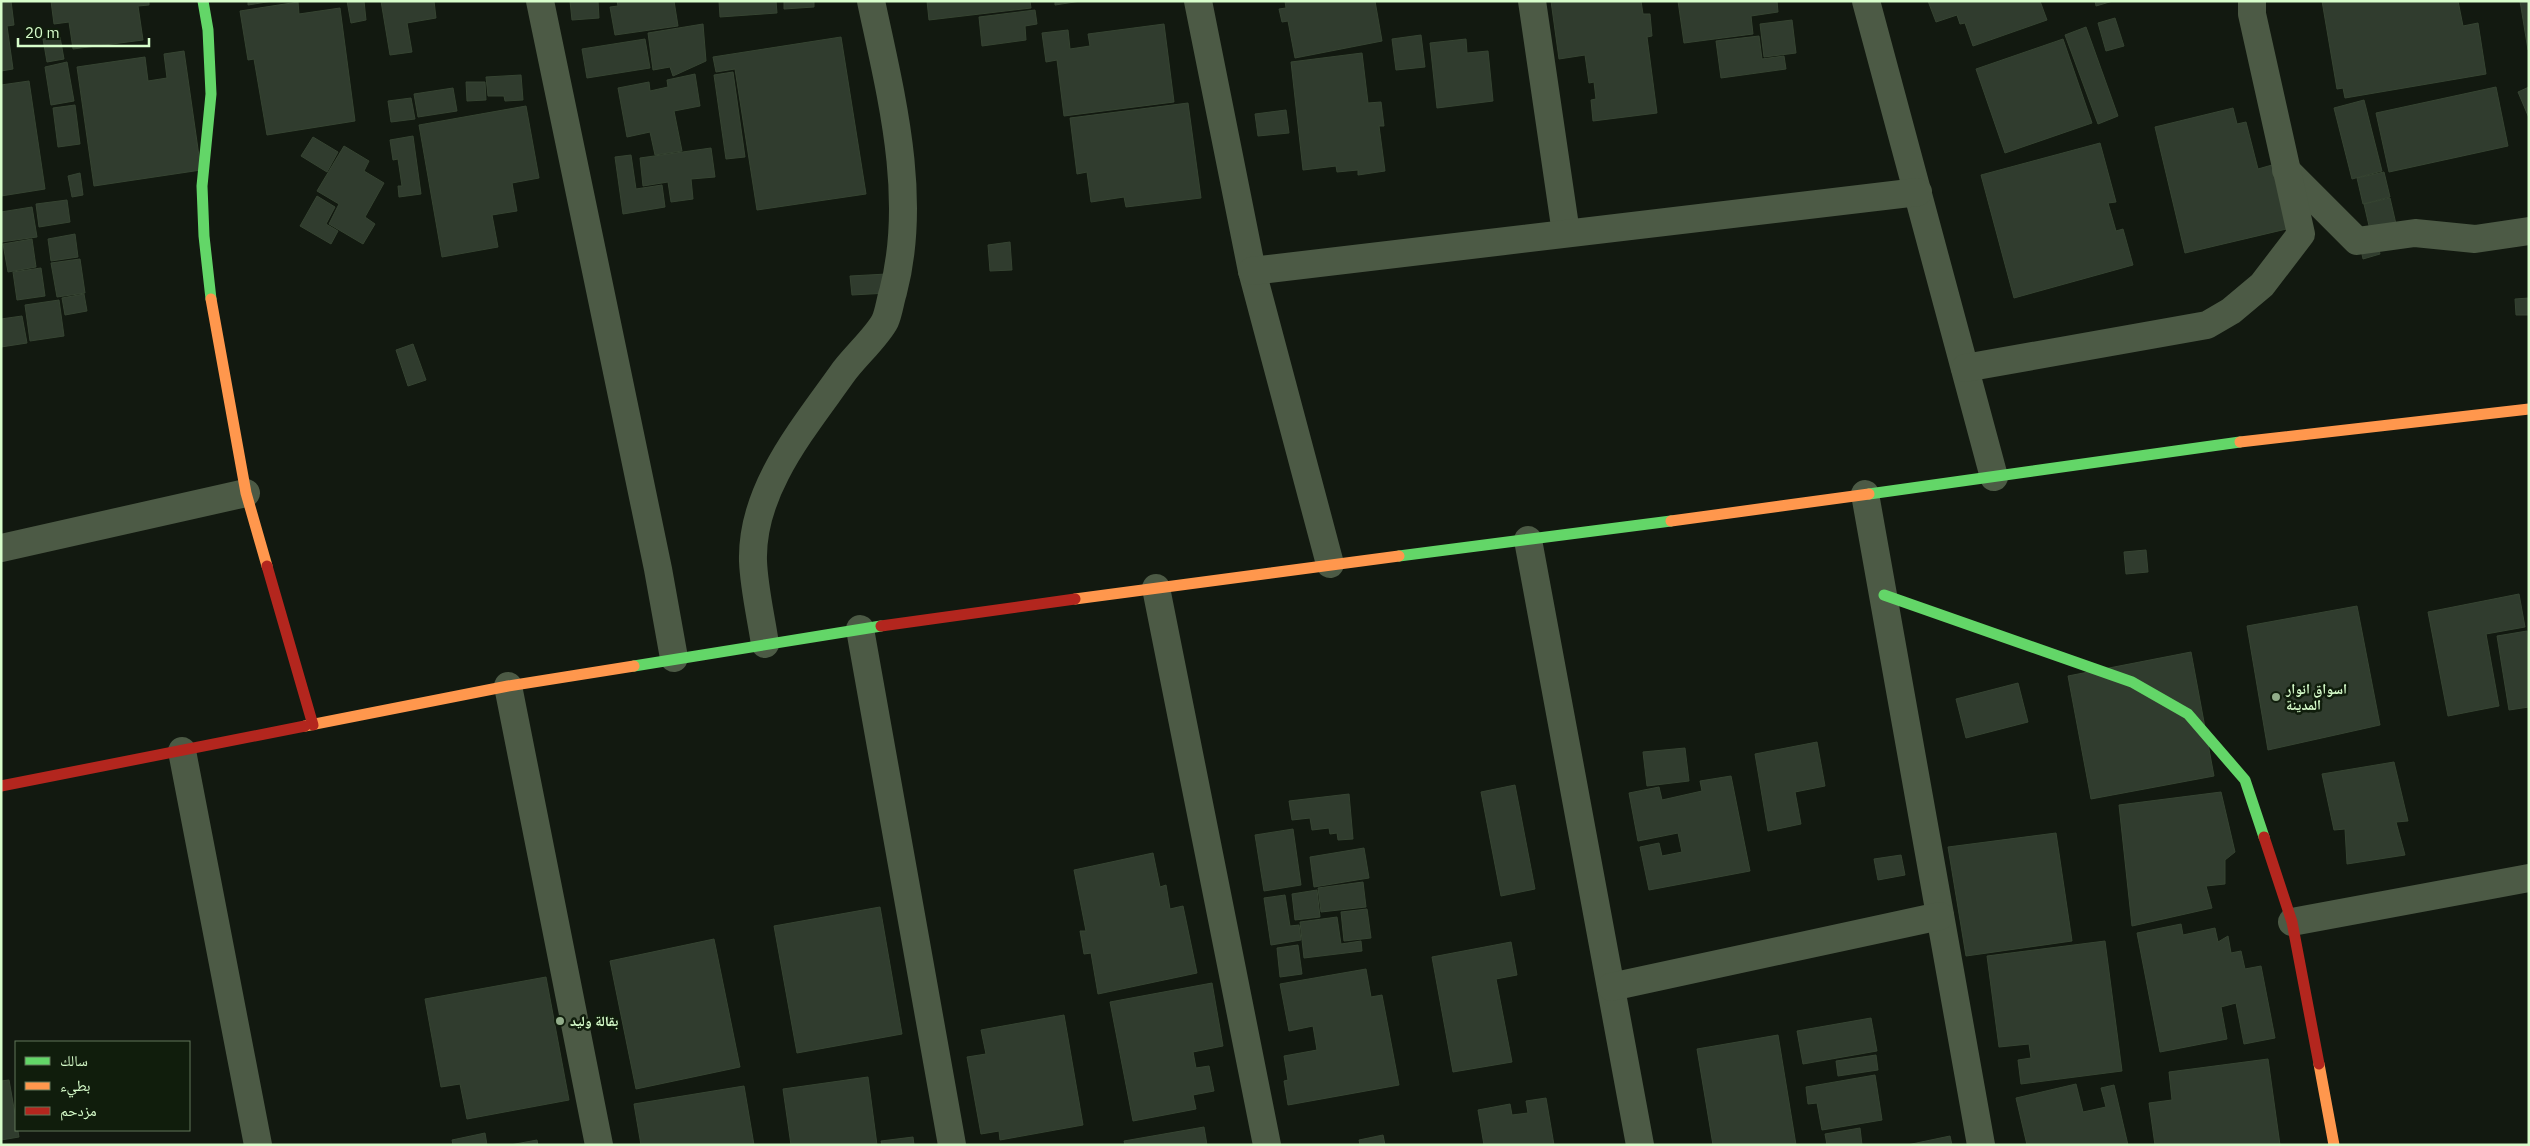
<svg xmlns="http://www.w3.org/2000/svg" width="2530" height="1146" viewBox="0 0 2530 1146" font-family="'IBM Plex Sans','Noto Naskh Arabic',sans-serif">
	<rect width="100%" height="100%" fill="#121910"/>
	<!-- building -->
	<g fill="#303c2e" stroke="#364432">
		<polygon points="1,1 11,1 14,25 7,26 13,69 1,71"/>
		<polygon points="51,1 149,1 149,5 138,6 143,40 73,49 69,22 54,24"/>
		<polygon points="248,1 273,1 248,5"/>
		<polygon points="347,1 364,1 366,20 351,23"/>
		<polygon points="381,1 434,1 436,18 407,23 412,52 390,55"/>
		<polygon points="570,1 598,1 599,18 572,20"/>
		<polygon points="617,1 674,1 678,26 615,35 610,7 618,6"/>
		<polygon points="719,1 776,1 777,13 720,17"/>
		<polygon points="784,1 814,1 814,7 784,9"/>
		<polygon points="927,1 1030,1 1031,8 929,20"/>
		<polygon points="1055,1 1081,1 1055,5"/>
		<polygon points="1285,1 1375,1 1382,41 1295,58 1288,21 1282,22 1279,9 1286,8"/>
		<polygon points="1551,1 1641,1 1643,14 1650,14 1652,36 1647,37 1657,113 1593,121 1591,100 1596,99 1594,82 1589,83 1585,55 1559,59"/>
		<polygon points="1678,1 1777,1 1778,12 1751,16 1753,34 1684,43"/>
		<polygon points="1928,1 2040,1 2047,20 1973,46 1965,23 1960,24 1957,15 1936,22"/>
		<polygon points="2095,1 2113,1 2096,6"/>
		<polygon points="2322,1 2458,1 2463,26 2478,23 2486,74 2345,98 2343,88 2337,89"/>
		<polygon points="2520,1 2529,1 2529,50 2528,50"/>
		<polygon points="298,2 299,14 340,8 355,121 267,135 254,59 248,60 240,11"/>
		<polygon points="1035,10 1037,24 1025,26 1026,40 982,46 979,17"/>
		<polygon points="2115,18 2124,46 2106,51 2098,23"/>
		<polygon points="1792,20 1796,53 1764,57 1760,24"/>
		<polygon points="703,24 706,61 673,76 670,67 653,70 648,33"/>
		<polygon points="1164,24 1174,102 1064,116 1057,60 1046,62 1042,33 1068,30 1070,49 1090,46 1088,34"/>
		<polygon points="2086,27 2118,116 2098,124 2065,35"/>
		<polygon points="1421,35 1425,67 1396,70 1392,39"/>
		<polygon points="1759,36 1762,59 1784,56 1786,69 1721,78 1716,41"/>
		<polygon points="60,37 64,59 47,62 43,39"/>
		<polygon points="841,37 866,194 757,210 735,69 716,72 713,57"/>
		<polygon points="645,39 650,68 587,78 582,49"/>
		<polygon points="1466,39 1467,53 1488,51 1493,101 1437,108 1430,43"/>
		<polygon points="2063,39 2092,123 2005,153 1976,69"/>
		<polygon points="184,51 201,170 94,186 77,67 145,57 148,81 167,78 164,54"/>
		<polygon points="1362,53 1368,103 1381,102 1384,126 1379,126 1385,171 1358,175 1358,170 1337,172 1336,166 1303,170 1291,62"/>
		<polygon points="67,62 74,101 51,105 45,67"/>
		<polygon points="733,72 745,157 726,159 714,75"/>
		<polygon points="695,74 700,106 674,111 682,151 655,155 650,132 627,137 618,88 649,82 650,91 668,87 667,80"/>
		<polygon points="521,75 523,100 505,101 504,96 488,96 486,77"/>
		<polygon points="29,81 45,189 1,196 1,85"/>
		<polygon points="466,82 485,82 486,100 467,101"/>
		<polygon points="2496,87 2508,146 2389,172 2376,113"/>
		<polygon points="2529,87 2529,118 2518,92"/>
		<polygon points="453,88 457,111 418,117 414,94"/>
		<polygon points="411,98 415,119 391,122 388,101"/>
		<polygon points="2364,100 2382,171 2352,179 2334,108"/>
		<polygon points="1188,103 1201,198 1126,207 1124,197 1091,202 1087,172 1077,174 1070,118"/>
		<polygon points="75,105 80,144 58,147 53,108"/>
		<polygon points="526,106 539,178 512,183 517,211 492,215 498,247 442,257 419,125"/>
		<polygon points="2233,108 2237,124 2246,122 2258,169 2279,163 2295,227 2185,253 2155,127"/>
		<polygon points="1286,110 1289,133 1258,136 1255,114"/>
		<polygon points="413,136 421,194 399,197 398,186 402,186 398,159 393,160 390,140"/>
		<polygon points="313,137 338,152 327,172 301,156"/>
		<polygon points="2100,143 2116,202 2108,203 2116,231 2123,229 2133,265 2014,298 1981,175"/>
		<polygon points="344,146 369,161 364,171 384,183 365,217 375,224 363,244 329,224 339,204 317,191"/>
		<polygon points="711,148 715,177 691,179 693,199 671,202 668,182 643,186 640,158"/>
		<polygon points="631,155 636,189 662,185 665,207 623,214 615,157"/>
		<polygon points="2384,172 2390,197 2363,204 2357,178"/>
		<polygon points="80,173 83,195 72,197 68,176"/>
		<polygon points="317,196 335,207 326,224 338,231 331,244 300,226"/>
		<polygon points="2390,198 2396,224 2370,230 2364,204"/>
		<polygon points="67,200 70,222 39,227 36,204"/>
		<polygon points="32,207 37,237 1,242 1,212"/>
		<polygon points="75,234 78,257 51,261 48,239"/>
		<polygon points="32,239 36,267 8,272 3,244"/>
		<polygon points="2377,241 2380,254 2363,259 2360,245"/>
		<polygon points="1010,242 1012,270 990,271 988,245"/>
		<polygon points="80,259 85,293 57,297 51,263"/>
		<polygon points="41,268 45,296 17,300 13,272"/>
		<polygon points="887,274 888,293 852,295 850,276"/>
		<polygon points="84,294 87,311 65,315 62,298"/>
		<polygon points="2529,298 2529,315 2516,315 2515,299"/>
		<polygon points="59,300 64,336 30,341 25,305"/>
		<polygon points="22,316 27,343 1,347 1,319"/>
		<polygon points="413,344 426,380 408,386 396,350"/>
		<polygon points="2146,550 2148,572 2126,574 2124,552"/>
		<polygon points="2519,594 2525,627 2486,634 2499,706 2448,716 2428,612"/>
		<polygon points="2357,606 2380,725 2268,750 2247,626"/>
		<polygon points="2527,631 2529,707 2509,710 2497,636"/>
		<polygon points="2191,652 2214,776 2091,799 2068,676"/>
		<polygon points="2018,683 2028,722 1966,738 1956,699"/>
		<polygon points="1817,742 1825,786 1795,792 1801,824 1768,831 1755,754"/>
		<polygon points="1685,748 1689,781 1647,786 1643,752"/>
		<polygon points="2394,762 2408,821 2396,822 2405,855 2347,864 2345,829 2334,830 2322,774"/>
		<polygon points="1731,776 1750,871 1649,890 1640,847 1659,843 1662,856 1682,852 1678,833 1638,841 1629,793 1659,787 1662,800 1702,791 1700,781"/>
		<polygon points="1515,785 1535,889 1501,896 1481,792"/>
		<polygon points="2221,792 2235,852 2225,860 2225,884 2206,886 2212,908 2132,926 2119,805"/>
		<polygon points="1349,794 1353,839 1338,840 1337,833 1330,834 1329,828 1312,830 1310,818 1292,820 1289,801"/>
		<polygon points="1293,829 1301,885 1264,891 1255,835"/>
		<polygon points="2056,833 2072,941 1966,956 1948,847"/>
		<polygon points="1364,848 1369,878 1314,887 1310,857"/>
		<polygon points="1153,853 1160,887 1166,885 1170,909 1183,906 1197,973 1098,994 1091,953 1084,954 1080,931 1086,931 1074,870"/>
		<polygon points="1901,855 1905,875 1878,880 1874,859"/>
		<polygon points="1363,882 1366,907 1321,912 1318,888"/>
		<polygon points="1317,890 1320,917 1295,920 1292,894"/>
		<polygon points="1285,895 1290,926 1299,925 1301,940 1271,945 1264,898"/>
		<polygon points="880,907 902,1034 797,1053 774,926"/>
		<polygon points="1367,909 1371,938 1344,941 1341,912"/>
		<polygon points="1337,917 1341,944 1361,941 1362,951 1304,958 1300,922"/>
		<polygon points="2181,924 2183,935 2215,928 2218,942 2228,936 2231,953 2241,951 2245,969 2261,966 2275,1038 2244,1044 2236,1003 2221,1007 2227,1039 2160,1052 2137,933"/>
		<polygon points="714,939 740,1067 636,1089 610,961"/>
		<polygon points="2105,941 2122,1071 2021,1084 2018,1060 2031,1058 2029,1044 1999,1047 1987,956"/>
		<polygon points="1511,942 1517,975 1496,979 1512,1062 1453,1072 1432,957"/>
		<polygon points="1298,945 1302,974 1280,977 1277,948"/>
		<polygon points="1366,969 1371,997 1382,995 1399,1085 1288,1105 1284,1081 1288,1080 1284,1056 1317,1050 1313,1026 1289,1031 1280,984"/>
		<polygon points="546,977 569,1100 467,1119 460,1084 441,1087 425,999"/>
		<polygon points="1212,983 1223,1046 1193,1052 1196,1068 1209,1066 1214,1091 1193,1095 1196,1109 1133,1121 1110,1002"/>
		<polygon points="1064,1015 1083,1125 1000,1140 999,1131 981,1134 967,1057 986,1054 981,1030"/>
		<polygon points="1871,1018 1877,1051 1803,1064 1797,1031"/>
		<polygon points="1778,1035 1796,1145 1713,1145 1697,1049"/>
		<polygon points="1876,1055 1878,1070 1838,1076 1836,1061"/>
		<polygon points="2268,1059 2280,1145 2155,1145 2149,1103 2172,1100 2169,1072"/>
		<polygon points="1875,1075 1882,1120 1822,1130 1817,1103 1808,1104 1806,1087"/>
		<polygon points="868,1077 877,1145 791,1145 783,1089"/>
		<polygon points="9,1080 19,1137 1,1140 1,1081"/>
		<polygon points="2076,1084 2083,1112 2106,1107 2101,1088 2114,1085 2128,1145 2027,1145 2016,1098"/>
		<polygon points="744,1086 754,1145 641,1145 634,1104"/>
		<polygon points="1546,1098 1554,1145 1484,1145 1478,1110 1510,1104 1512,1115 1528,1113 1526,1101"/>
		<polygon points="1204,1127 1207,1145 1125,1145 1124,1141"/>
		<polygon points="1860,1128 1862,1145 1827,1145 1825,1134"/>
		<polygon points="485,1133 487,1145 453,1145 452,1140"/>
		<polygon points="1383,1135 1385,1145 1360,1145 1359,1140"/>
		<polygon points="1950,1136 1952,1145 1907,1145"/>
		<polygon points="913,1137 914,1145 882,1145 881,1141"/>
		<polygon points="537,1140 538,1145 510,1145"/>
	</g>
	<g fill="none" stroke-linecap="round" stroke-linejoin="round">
		<!-- street -->
		<g stroke="#4c5a45" stroke-width="28">
			<polyline points="540,1 658,569 674,658"/>
			<polyline points="1198,1 1252,271 1330,564"/>
			<polyline points="1532,1 1566,233"/>
			<polyline points="1866,1 1994,477"/>
			<polyline points="2286,170 2357,241 2415,233 2475,239 2529,231"/>
			<polyline points="1252,271 1918,192"/>
			<polyline points="1965,368 2207,325 2231,311 2262,285 2301,234 2252,14 2252,1"/>
			<polyline points="1865,494 1981,1145"/>
			<polyline points="1528,540 1640,1145"/>
			<polyline points="1,548 246,493"/>
			<polyline points="1156,588 1267,1145"/>
			<polyline points="860,629 952,1145"/>
			<path d="M765,644c-4,-27 -11,-56 -12,-83 -2,-71 50,-132 89,-187 11,-16 35,-37 43,-53 4,-9 5,-20 8,-29 25,-95 -2,-197 -22,-291"/>
			<polyline points="508,686 599,1145"/>
			<polyline points="182,751 258,1145"/>
			<polyline points="2292,922 2529,878"/>
			<polyline points="1611,987 1940,916"/>
		</g>
		<!-- fast -->
		<g stroke="#63d668" stroke-width="11">
			<polyline points="203,1 208,30 211,94 202,186 204,236 211,299"/>
			<polyline points="1869,494 2240,442"/>
			<polyline points="1399,556 1671,521"/>
			<polyline points="1884,595 2132,682 2188,714 2245,780 2264,837"/>
			<polyline points="634,666 881,626"/>
		</g>
		<!-- slow -->
		<g stroke="#ff974d" stroke-width="11">
			<polyline points="211,299 246,493 267,566"/>
			<polyline points="2240,442 2529,409"/>
			<polyline points="1671,521 1869,494"/>
			<polyline points="1075,599 1399,556"/>
			<polyline points="305,726 508,686 634,666"/>
			<polyline points="2319,1064 2334,1145"/>
		</g>
		<!-- jam -->
		<g stroke="#b3261e" stroke-width="11">
			<polyline points="267,566 313,725"/>
			<polyline points="881,626 1075,599"/>
			<polyline points="1,786 305,726"/>
			<polyline points="2264,837 2292,922 2319,1064"/>
		</g>
	</g>
	<!-- markers -->
	<g fill="#92ad8a" stroke="#101d0c" stroke-width="2">
		<circle cx="2276" cy="697" r="5"/>
		<circle cx="560" cy="1021" r="5"/>
	</g>
	<g text-anchor="middle" stroke-width="5" stroke-linejoin="round" paint-order="stroke">
		<!-- poi labels -->
		<g font-size="14" font-weight="bold" fill="#d7fdcb" stroke="#101d0c" text-anchor="start">
			<text x="2286" y="694">اسواق انوار<tspan x="2286" dy="16">المدينة</tspan></text>
			<text x="570" y="1026">بقالة وليد</text>
		</g>
	</g>
	<!-- border -->
	<rect width="2530" height="1146" fill="none" stroke="#d7fdcb" stroke-width="5"/>
	<!-- legend -->
	<rect x="15" y="1041" width="175" height="90" fill="#101d0c" stroke="#607758"/>
	<rect x="25" y="1057" width="25" height="8" fill="#63d668" stroke="#607758"/>
	<text x="60" y="1066" font-size="15" fill="#d7fdcb">سالك</text>
	<rect x="25" y="1082" width="25" height="8" fill="#ff974d" stroke="#607758"/>
	<text x="60" y="1091" font-size="15" fill="#d7fdcb">بطيء</text>
	<rect x="25" y="1107" width="25" height="8" fill="#b3261e" stroke="#607758"/>
	<text x="60" y="1116" font-size="15" fill="#d7fdcb">مزدحم</text>
	<!-- scale -->
	<path d="M18 38v8h131v-8" fill="none" stroke="#d7fdcb" stroke-width="2.5"/>
	<text x="25" y="38" font-size="15" fill="#d7fdcb" stroke="#101d0c" stroke-width="4" paint-order="stroke">20 m</text>
</svg>
